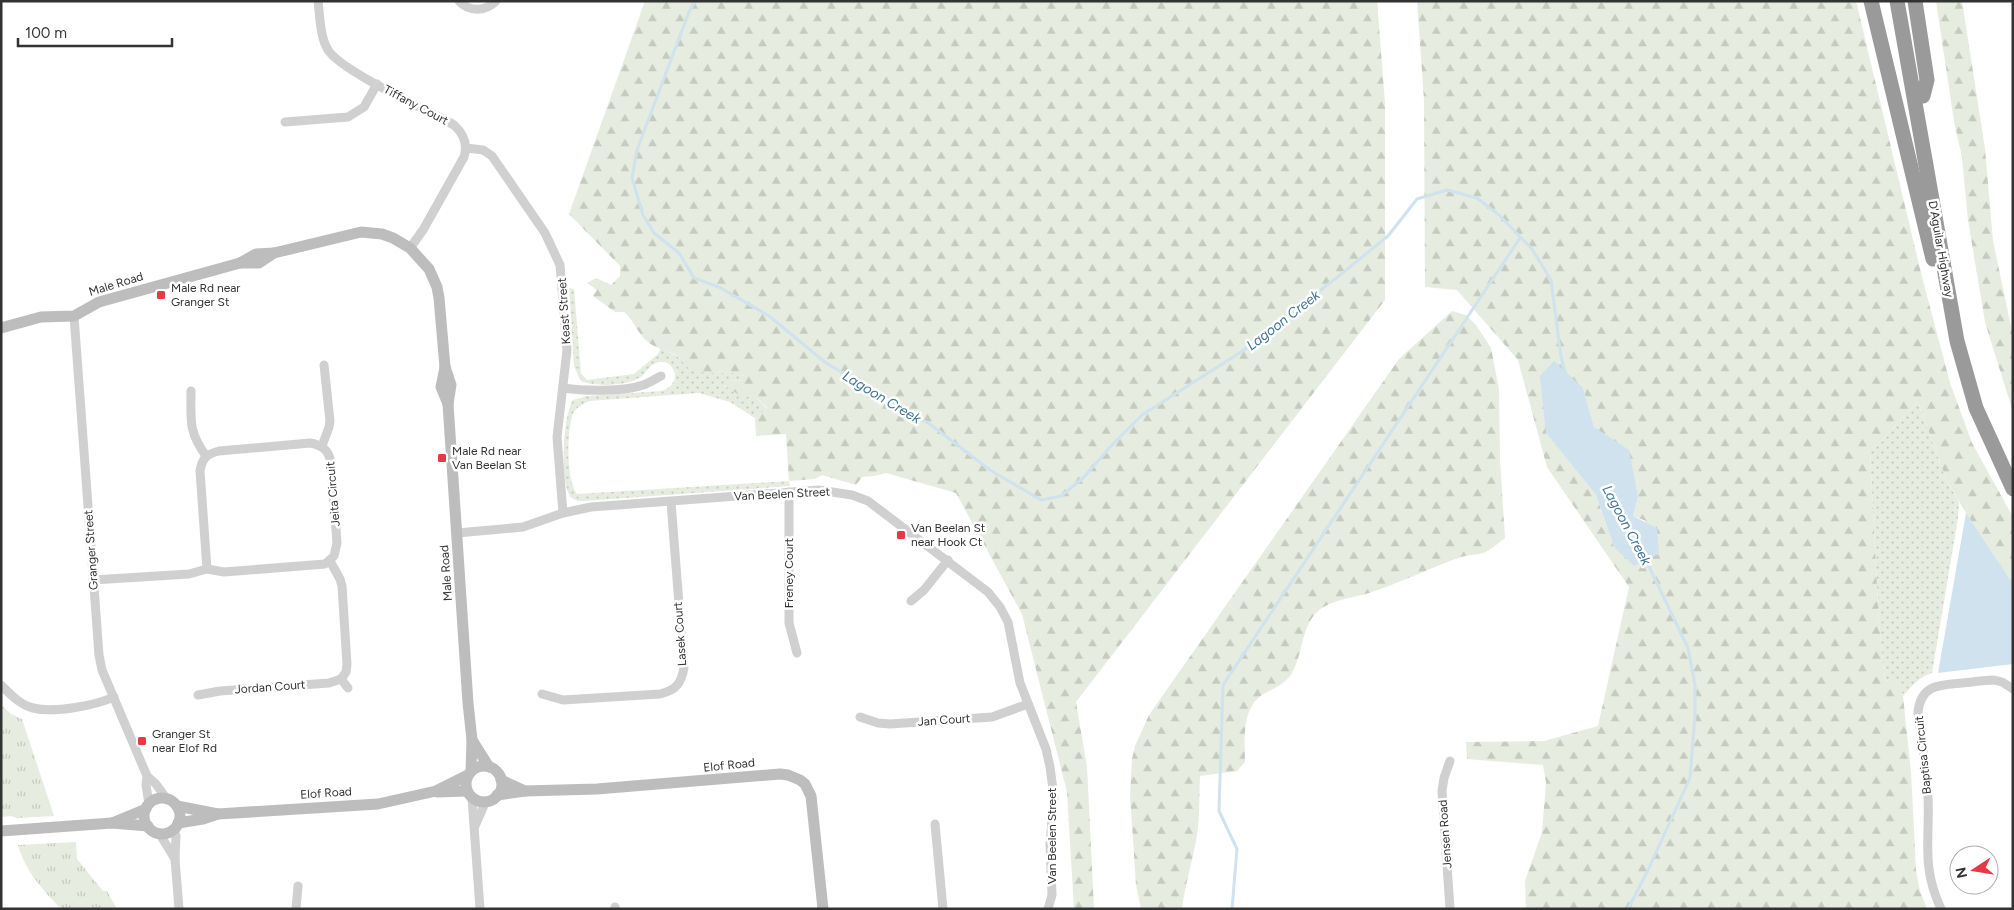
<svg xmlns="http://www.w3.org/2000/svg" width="2014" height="910" viewBox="0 0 2014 910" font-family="Figtree,sans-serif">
	<defs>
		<pattern id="grass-dots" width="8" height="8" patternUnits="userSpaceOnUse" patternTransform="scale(1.25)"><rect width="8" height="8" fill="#e6ecdf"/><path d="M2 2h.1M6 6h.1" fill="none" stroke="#c6cbc0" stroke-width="1.8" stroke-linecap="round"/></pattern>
		<pattern id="forest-firs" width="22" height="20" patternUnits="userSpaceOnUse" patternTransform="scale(1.25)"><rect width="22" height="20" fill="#e6ecdf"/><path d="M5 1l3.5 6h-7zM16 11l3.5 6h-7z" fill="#c6cbc0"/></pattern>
		<pattern id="park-tufts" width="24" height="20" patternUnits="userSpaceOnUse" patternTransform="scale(1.25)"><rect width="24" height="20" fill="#e6ecdf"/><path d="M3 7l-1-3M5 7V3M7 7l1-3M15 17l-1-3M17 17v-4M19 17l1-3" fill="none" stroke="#c6cbc0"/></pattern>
	</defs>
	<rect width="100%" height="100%" fill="#fff"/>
	<!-- grass -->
	<g fill="url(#grass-dots)">
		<path d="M569,288l5,1 7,84 6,7 47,-6 24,-20 3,-6 16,8 13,13 21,4 25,-1 8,4v4l-12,1 -8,5 30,9 13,14 -12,9 -25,-16 -31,-9 -110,8c-7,3 -15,8 -17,15 -5,18 -6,63 5,78l212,-13 1,5 -206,15c-5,0 -10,0 -14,-5 -10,-13 -7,-82 3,-96l14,-4 75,-5c12,-4 18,-16 8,-26 -4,-4 -9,-4 -14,-2 -7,2 -9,9 -14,13 -11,10 -51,12 -62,4l-6,-14z"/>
		<path d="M1918,402l28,77 13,23 -1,16 -26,155c-12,3 -21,14 -29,23l-4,-13 -14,-3 -6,-56 -9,-171z"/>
	</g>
	<!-- forest -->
	<g fill="url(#forest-firs)" fill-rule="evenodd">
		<path d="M645,1h732l8,102v197l-309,402 11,65 7,142h-20l-7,-117 -45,-178 -66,-121 -70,-20 -12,3 -12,1 -6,8 -34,-10 -7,4 -26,2 -3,-47 -30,2 -1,-18 12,-10 -13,-13 -10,3 -20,-13 8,-4 12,-1v-4c-15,-7 -41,1 -54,-7 -5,-3 -9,-10 -14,-14 -8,-5 -22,-7 -28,-13 -11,-9 -14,-22 -24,-30h-9l-22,-16 4,-6 -10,-7 9,-5 15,7 9,-9v-10l-51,-52z"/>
		<path d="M1417,1h439l66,276 28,106 22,60 41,74v67l-47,-71 -20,-34 -28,-77 -48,51 9,171 6,56 14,3 4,13 8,76 5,98 4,21 7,18h-401l-1,-28 17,-49 4,-49 -3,-18 -76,-6 -1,-17 78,-1 54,-15 31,-139 -82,-120 -29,-107 -61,-70 -32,-3 -1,-187zM1583,388l11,39 44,70 -5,19 13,5 -32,26 -18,-52 -50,-62z"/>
		<polygon points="1936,1 1962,1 1985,149 1993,241 2013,336 2013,412 1985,322 1968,220 1962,157 1954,121"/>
		<path d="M1452,311l14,4 10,10 15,23 8,41 1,71 5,78c-7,5 -14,12 -22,15 -7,2 -15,2 -22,4 -31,11 -61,26 -92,36 -17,5 -40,7 -53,20 -16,17 -13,45 -26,63 -8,10 -18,13 -28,19 -21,14 -17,46 -17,67l-8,9 -37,5c-1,20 0,40 -3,59 -4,25 -12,49 -15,74h-41l-5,-24 -6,-90 2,-36 3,-13 14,-31 250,-356z"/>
	</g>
	<!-- park -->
	<g fill="url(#park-tufts)">
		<polygon points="1,705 11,714 22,719 54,816 17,818 11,816 1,817"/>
		<path d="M76,842l1,17 26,32h4l10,18h-56c-18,-19 -36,-38 -43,-64z"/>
	</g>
	<!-- water -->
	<g fill="#cfe2ee">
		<polygon points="1554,361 1583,388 1594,427 1629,450 1638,497 1633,516 1657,528 1659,554 1634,566 1614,547 1596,495 1546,433 1540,376"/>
		<polygon points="1966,513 2013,584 2013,664 1938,673"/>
	</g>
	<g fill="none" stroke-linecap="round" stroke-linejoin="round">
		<!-- stream -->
		<g stroke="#cfe2ee" stroke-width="3">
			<polyline points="695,1 689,12 637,150 632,178 643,215 654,233 679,253 694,278 719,287 769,316 826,363 931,425 990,470 1041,500 1061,496 1083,478 1112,445 1142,415 1241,352 1340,275 1388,236 1417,199 1447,190 1477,198 1499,215 1532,249 1551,280 1561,357 1566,375"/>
			<polyline points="1232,909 1237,849 1219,811 1223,685 1520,238"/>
			<polyline points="1628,909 1648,870 1690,778 1695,715 1695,685 1688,648 1644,556"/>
		</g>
		<!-- street -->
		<g stroke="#d0d0d0" stroke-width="9">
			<path d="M318,1c2,16 2,36 10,49 13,21 101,61 126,75 10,9 14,19 10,32l-41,73 -13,18"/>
			<path d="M459,1c10,11 26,11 37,0"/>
			<polyline points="285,122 348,117 364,107 377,84"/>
			<polyline points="466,148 483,150 492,156 545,233 560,265 567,350 557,437 563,513"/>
			<polyline points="74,316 99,655 102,670 147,776 156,784 166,798"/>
			<path d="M564,388c19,3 60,4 79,-3 6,-2 12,-6 18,-9"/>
			<path d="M191,391c0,29 -3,40 15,65"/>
			<polyline points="322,446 329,427 330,421 324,365"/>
			<polyline points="789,492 789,623 797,653"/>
			<polyline points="457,533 523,527 563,513 591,507 819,490 852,495 868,501 988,592 1000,607 1008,622 1020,683 1046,749 1050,767 1054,797 1050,843 1052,895 1048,909"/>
			<path d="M93,580l96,-6 18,-5 17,3 101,-8 9,-8 3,-13 -6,-80c-2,-13 -9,-18 -21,-20l-91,8c-12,3 -17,7 -19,20l7,98"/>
			<polyline points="911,601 924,590 948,560"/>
			<polyline points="341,679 348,688"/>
			<path d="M1,685c9,9 19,20 32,23 21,5 61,-2 81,-11"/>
			<path d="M542,694l21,6 97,-6c16,-4 21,-10 24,-26l-13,-166"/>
			<polyline points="198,695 220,691 329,683 341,679 346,672 347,664 342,586 340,579 330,561"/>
			<polyline points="860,717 878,723 890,724 992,717 1028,704"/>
			<polyline points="1450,761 1444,778 1442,791 1450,909"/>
			<polyline points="147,776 146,785 149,804"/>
			<polyline points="472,798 480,909"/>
			<polyline points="935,824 943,909"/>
			<polyline points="475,826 486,801"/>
			<polyline points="174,829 176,836 175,859 179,909"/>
			<polyline points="159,833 175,859"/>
			<polyline points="615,907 615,909"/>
			<polyline points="296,909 298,886"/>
			<path d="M1941,909c-20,-43 -11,-69 -13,-113 -2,-28 -6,-56 -10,-84 3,-28 22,-27 44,-29 11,-1 22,-3 32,-3l8,2 11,7"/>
		</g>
		<!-- secondary -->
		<g stroke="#bdbdbd" stroke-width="11">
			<polyline points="240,263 256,254 274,253 361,232 382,234 393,238 410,248 429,269 437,287 439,298 445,367 441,387 448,404"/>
			<polyline points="1,328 41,317 74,316 99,302 240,263 259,263 274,253"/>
			<polyline points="445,367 451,385 448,404 468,703 472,740 471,771"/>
			<polyline points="472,740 489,767"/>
			<circle cx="484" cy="784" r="18"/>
			<polyline points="501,780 525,791"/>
			<polyline points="437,792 467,791"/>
			<polyline points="497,795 525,791 597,789 780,774 788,775 800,780 805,784 811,796 823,909"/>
			<circle cx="162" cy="816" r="18"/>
			<polyline points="177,806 218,814"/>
			<polyline points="112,823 146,809"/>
			<polyline points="178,823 203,819 218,814 378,804 436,791 468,775"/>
			<polyline points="1,831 112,823 148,826"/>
		</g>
		<!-- highway -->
		<g stroke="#9a9a9a" stroke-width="15">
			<polyline points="1871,1 1933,259"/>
			<polyline points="1897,1 1957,341 1976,408 2013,489"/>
			<polyline points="1915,1 1927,80 1923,96"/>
		</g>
	</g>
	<!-- markers -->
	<g fill="#e63946" stroke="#fff" stroke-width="2">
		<rect x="156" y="290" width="10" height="10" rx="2.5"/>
		<rect x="437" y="453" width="10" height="10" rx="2.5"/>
		<rect x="896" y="530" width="10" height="10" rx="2.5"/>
		<rect x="137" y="736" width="10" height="10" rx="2.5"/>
	</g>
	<g text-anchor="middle" stroke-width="5" stroke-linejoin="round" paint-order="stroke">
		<!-- street labels -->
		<g font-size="12" fill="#333" stroke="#fff">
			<text transform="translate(416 105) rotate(28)" y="4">Tiffany Court</text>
			<text transform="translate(1941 249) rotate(80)" y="4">D'Aguilar Highway</text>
			<text transform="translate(116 284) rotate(-17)" y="4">Male Road</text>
			<text transform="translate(564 311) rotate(-94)" y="4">Keast Street</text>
			<text transform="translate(333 494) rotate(-95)" y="4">Jeita Circuit</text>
			<text transform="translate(782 494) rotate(-3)" y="4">Van Beelen Street</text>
			<text transform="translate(91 550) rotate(-94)" y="4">Granger Street</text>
			<text transform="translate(446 573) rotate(-94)" y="4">Male Road</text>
			<text transform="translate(789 573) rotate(-90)" y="4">Freney Court</text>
			<text transform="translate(680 634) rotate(-94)" y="4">Lasek Court</text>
			<text transform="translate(270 687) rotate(-4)" y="4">Jordan Court</text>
			<text transform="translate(944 720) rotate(-4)" y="4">Jan Court</text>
			<text transform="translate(1923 755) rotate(-96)" y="4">Baptisa Circuit</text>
			<text transform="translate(729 765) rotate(-6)" y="4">Elof Road</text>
			<text transform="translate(326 793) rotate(-4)" y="4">Elof Road</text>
			<text transform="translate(1445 834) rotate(-94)" y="4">Jensen Road</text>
			<text transform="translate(1052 836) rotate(-90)" y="4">Van Beelen Street</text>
		</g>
		<!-- poi labels -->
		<g font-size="12" fill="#333" stroke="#fff" text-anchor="start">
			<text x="171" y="292">Male Rd near<tspan x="171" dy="14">Granger St</tspan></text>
			<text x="452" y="455">Male Rd near<tspan x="452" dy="14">Van Beelan St</tspan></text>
			<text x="911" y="532">Van Beelan St<tspan x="911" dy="14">near Hook Ct</tspan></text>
			<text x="152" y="738">Granger St<tspan x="152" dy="14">near Elof Rd</tspan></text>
		</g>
		<!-- water labels -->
		<g font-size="14" font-style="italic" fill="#3f7597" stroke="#fff">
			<text transform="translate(1283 320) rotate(-38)" y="5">Lagoon Creek</text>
			<text transform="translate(882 397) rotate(31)" y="5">Lagoon Creek</text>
			<text transform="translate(1627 525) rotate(62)" y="5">Lagoon Creek</text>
		</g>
	</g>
	<!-- border -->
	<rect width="2014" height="910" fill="none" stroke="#333333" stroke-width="5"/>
	<!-- north arrow -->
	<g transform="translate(1974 870) rotate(258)"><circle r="24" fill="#ffffff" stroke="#adadad"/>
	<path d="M0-4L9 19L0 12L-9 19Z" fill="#e63946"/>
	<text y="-8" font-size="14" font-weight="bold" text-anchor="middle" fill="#333333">N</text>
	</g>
	<!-- scale -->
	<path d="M18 38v8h154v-8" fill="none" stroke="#333333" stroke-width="2.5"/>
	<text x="25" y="38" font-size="15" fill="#333333" stroke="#ffffff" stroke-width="4" paint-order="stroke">100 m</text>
</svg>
